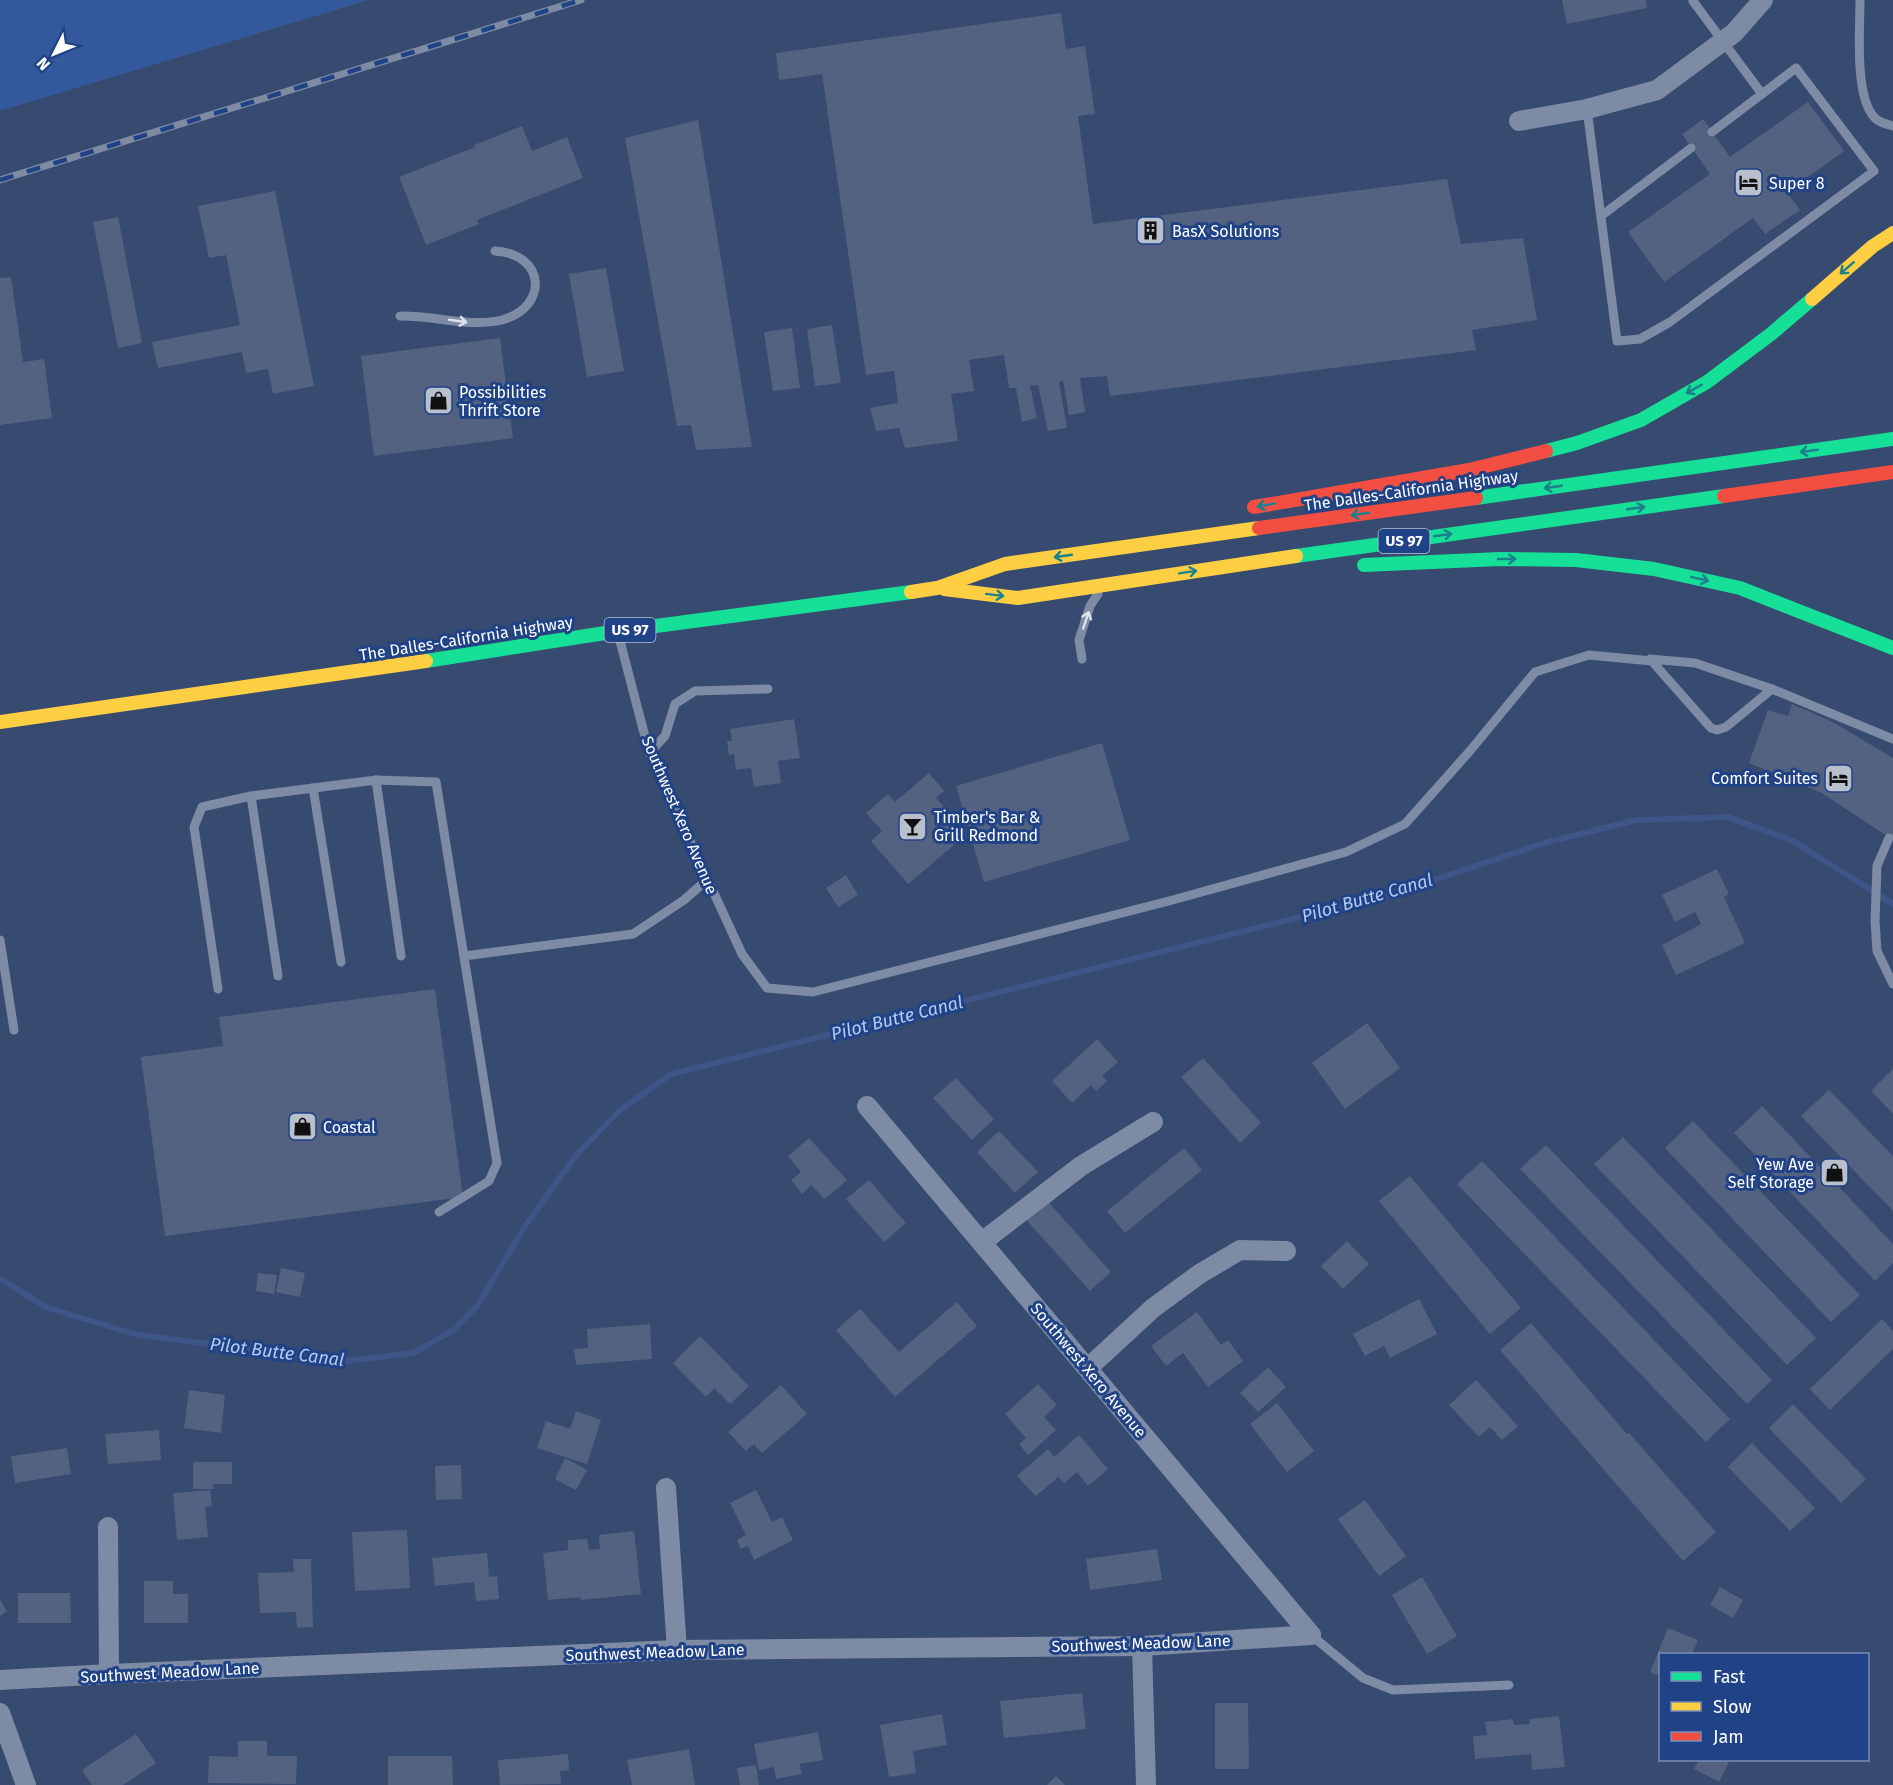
<svg xmlns="http://www.w3.org/2000/svg" width="1893" height="1785" viewBox="0 0 1893 1785" font-family="'Fira Sans',sans-serif">
	<rect width="100%" height="100%" fill="#374a6f"/>
	<!-- green -->
	<polygon fill="#34589c" points="0,0 369,0 0,111"/>
	<g fill="none" stroke-linecap="round" stroke-linejoin="round">
		<!-- stream -->
		<polyline stroke="#3e5687" stroke-width="6" points="0,1279 48,1308 138,1335 347,1361 413,1353 452,1331 478,1305 525,1226 578,1153 619,1111 671,1074 1393,894 1544,843 1637,820 1728,817 1793,841 1893,904"/>
	</g>
	<!-- building -->
	<g fill="#536280">
		<polygon points="1562,0 1646,0 1647,8 1567,24"/>
		<polygon points="1061,13 1066,49 1085,46 1095,114 1078,116 1093,224 1447,179 1461,244 1523,238 1537,320 1472,330 1476,350 1110,396 1107,376 1080,378 1085,412 1069,415 1063,381 1059,382 1067,428 1048,431 1038,385 1030,386 1037,418 1022,422 1016,388 1009,388 1004,355 969,360 974,391 951,394 958,441 905,448 899,428 876,431 870,408 898,403 894,371 866,375 822,74 779,80 776,53"/>
		<polygon points="1808,102 1844,151 1787,192 1800,210 1765,234 1753,218 1664,282 1628,232 1710,174 1682,134 1703,119 1730,157"/>
		<polygon points="698,120 752,447 696,450 691,425 677,426 625,138"/>
		<polygon points="522,126 532,151 567,137 583,178 477,220 479,224 426,245 399,177 475,147 474,145"/>
		<polygon points="275,191 314,386 273,394 268,369 246,373 242,352 158,368 152,342 240,325 226,255 209,258 198,206"/>
		<polygon points="118,217 142,343 118,348 93,222"/>
		<polygon points="606,268 624,371 587,377 569,274"/>
		<polygon points="11,277 23,362 44,359 52,418 0,425 0,278"/>
		<polygon points="832,325 841,383 815,386 807,329"/>
		<polygon points="792,328 800,388 773,391 764,332"/>
		<polygon points="500,338 513,438 374,456 361,356"/>
		<polygon points="1792,704 1833,722 1893,758 1893,840 1822,793 1749,763 1768,710 1788,716"/>
		<polygon points="794,719 800,758 778,761 781,783 754,787 751,768 736,770 734,754 729,755 727,741 732,741 730,729"/>
		<polygon points="1102,743 1130,840 984,882 956,786"/>
		<polygon points="929,773 944,791 936,798 951,815 945,820 961,839 908,884 871,841 882,831 866,813 888,794 895,802"/>
		<polygon points="1717,869 1729,894 1724,897 1745,943 1676,975 1662,945 1701,924 1695,912 1675,922 1662,895"/>
		<polygon points="846,875 858,895 838,907 826,888"/>
		<polygon points="435,989 463,1197 165,1236 141,1057 223,1046 219,1017"/>
		<polygon points="1367,1023 1400,1068 1345,1109 1312,1063"/>
		<polygon points="1097,1039 1118,1062 1102,1076 1107,1081 1096,1091 1091,1085 1072,1103 1052,1081"/>
		<polygon points="1203,1058 1261,1123 1240,1143 1181,1077"/>
		<polygon points="1893,1069 1893,1114 1871,1091"/>
		<polygon points="956,1078 994,1119 972,1140 933,1098"/>
		<polygon points="1829,1090 1893,1156 1893,1211 1801,1116"/>
		<polygon points="1762,1106 1893,1244 1893,1263 1875,1281 1734,1133"/>
		<polygon points="1693,1121 1860,1295 1831,1322 1665,1148"/>
		<polygon points="999,1131 1038,1172 1015,1193 977,1152"/>
		<polygon points="1623,1137 1816,1338 1787,1365 1594,1164"/>
		<polygon points="809,1138 847,1180 825,1199 811,1185 802,1194 791,1180 801,1172 788,1156"/>
		<polygon points="1546,1145 1772,1380 1747,1404 1520,1169"/>
		<polygon points="1184,1148 1202,1170 1125,1233 1107,1211"/>
		<polygon points="1482,1161 1730,1419 1706,1442 1457,1184"/>
		<polygon points="1410,1176 1521,1308 1490,1334 1379,1201"/>
		<polygon points="869,1180 906,1223 884,1242 846,1199"/>
		<polygon points="1043,1196 1111,1272 1090,1291 1022,1215"/>
		<polygon points="1347,1241 1369,1264 1343,1289 1321,1266"/>
		<polygon points="281,1268 305,1273 300,1297 276,1292"/>
		<polygon points="258,1273 277,1275 274,1294 256,1291"/>
		<polygon points="1419,1299 1437,1334 1390,1358 1384,1346 1365,1356 1353,1334"/>
		<polygon points="957,1302 977,1326 895,1397 836,1330 860,1309 899,1352"/>
		<polygon points="1197,1312 1221,1345 1228,1340 1243,1361 1208,1387 1183,1353 1166,1366 1151,1346"/>
		<polygon points="1882,1319 1893,1331 1893,1349 1830,1410 1810,1389"/>
		<polygon points="1531,1323 1627,1434 1629,1433 1716,1532 1683,1561 1500,1350"/>
		<polygon points="650,1324 652,1359 576,1365 574,1349 588,1348 587,1329"/>
		<polygon points="700,1336 749,1386 730,1404 714,1388 706,1397 673,1363"/>
		<polygon points="1268,1367 1286,1387 1258,1412 1240,1393"/>
		<polygon points="1476,1380 1518,1426 1502,1440 1490,1427 1479,1437 1449,1405"/>
		<polygon points="1038,1384 1057,1405 1044,1417 1056,1430 1028,1455 1019,1444 1026,1438 1005,1414"/>
		<polygon points="781,1385 807,1414 762,1453 754,1444 746,1451 728,1432"/>
		<polygon points="189,1390 225,1395 221,1433 184,1428"/>
		<polygon points="1277,1403 1314,1451 1287,1472 1250,1424"/>
		<polygon points="1793,1404 1866,1479 1841,1503 1769,1428"/>
		<polygon points="576,1411 601,1420 587,1464 537,1448 546,1421 570,1429"/>
		<polygon points="159,1430 161,1460 108,1464 105,1434"/>
		<polygon points="1079,1435 1108,1469 1088,1486 1077,1472 1064,1483 1058,1477 1036,1496 1017,1476 1048,1449 1054,1457"/>
		<polygon points="1752,1443 1815,1508 1790,1531 1728,1467"/>
		<polygon points="67,1448 71,1474 15,1483 11,1456"/>
		<polygon points="565,1458 587,1470 576,1490 555,1479"/>
		<polygon points="193,1462 232,1462 232,1484 213,1484 213,1489 193,1489"/>
		<polygon points="461,1465 462,1499 436,1500 435,1466"/>
		<polygon points="210,1490 212,1506 205,1507 208,1537 177,1540 173,1493"/>
		<polygon points="756,1490 772,1522 782,1517 793,1540 754,1560 748,1546 741,1549 737,1540 746,1535 730,1503"/>
		<polygon points="1365,1500 1406,1556 1379,1576 1338,1519"/>
		<polygon points="407,1530 410,1588 355,1591 352,1532"/>
		<polygon points="634,1531 641,1594 581,1600 580,1597 548,1600 543,1553 568,1550 568,1540 587,1539 589,1550 600,1549 599,1535"/>
		<polygon points="1157,1549 1162,1580 1090,1590 1086,1559"/>
		<polygon points="487,1553 489,1577 497,1576 499,1599 476,1601 474,1582 435,1586 432,1558"/>
		<polygon points="293,1559 311,1559 313,1627 297,1628 296,1612 260,1613 258,1573 294,1572"/>
		<polygon points="1422,1577 1457,1636 1427,1654 1392,1595"/>
		<polygon points="144,1581 173,1581 173,1594 188,1594 188,1623 144,1623"/>
		<polygon points="1720,1587 1743,1600 1733,1618 1710,1605"/>
		<polygon points="18,1593 70,1593 71,1623 18,1623"/>
		<polygon points="0,1600 7,1611 0,1616"/>
		<polygon points="1668,1628 1698,1640 1692,1654 1660,1654 1660,1676 1650,1672"/>
		<polygon points="1082,1693 1086,1729 1004,1738 1000,1701"/>
		<polygon points="1215,1703 1248,1703 1249,1769 1215,1769"/>
		<polygon points="942,1714 947,1745 913,1751 916,1773 889,1777 880,1725"/>
		<polygon points="1559,1716 1565,1767 1532,1770 1531,1754 1475,1759 1473,1736 1487,1735 1485,1722 1513,1719 1514,1725 1530,1724 1530,1719"/>
		<polygon points="818,1732 823,1760 800,1764 802,1774 776,1779 774,1767 759,1770 754,1744"/>
		<polygon points="136,1734 156,1763 123,1785 92,1785 82,1770"/>
		<polygon points="238,1741 267,1741 267,1756 297,1756 296,1784 208,1783 209,1756 238,1757"/>
		<polygon points="689,1749 695,1785 632,1785 627,1760"/>
		<polygon points="568,1754 569,1770 560,1771 561,1784 500,1785 498,1760"/>
		<polygon points="388,1756 452,1756 453,1785 388,1785"/>
		<polygon points="1699,1760 1730,1760 1719,1782 1694,1769"/>
		<polygon points="756,1765 759,1785 740,1785 737,1768"/>
		<polygon points="1056,1776 1065,1785 1047,1785"/>
	</g>
	<g fill="none" stroke-linecap="round" stroke-linejoin="round">
		<!-- lane -->
		<g stroke="#7e8ba5" stroke-width="9">
			<path d="M1860,0c0,29 -6,100 16,119 4,4 11,5 17,7"/>
			<polyline points="1587,109 1617,341 1640,339 1670,322 1874,171 1796,68 1762,94 1693,1 1694,0"/>
			<polyline points="1712,132 1762,94"/>
			<polyline points="1601,216 1691,148"/>
			<path d="M400,316c33,-1 69,12 102,4 47,-13 44,-66 -7,-69"/>
			<polyline points="619,637 649,752 742,954 767,988 813,992 1169,901 1346,852 1405,824 1469,752 1535,672 1589,655 1652,661"/>
			<polyline points="1082,659 1079,640 1090,606 1098,594"/>
			<polygon points="1650,659 1695,663 1772,689 1726,727 1717,730 1711,728"/>
			<polyline points="1772,689 1893,739"/>
			<polyline points="647,744 655,747 665,736 675,704 695,691 768,689"/>
			<polyline points="376,780 401,956"/>
			<polyline points="313,788 341,962"/>
			<polyline points="251,796 278,976"/>
			<polyline points="1889,838 1877,866 1875,921 1877,951 1893,984"/>
			<polyline points="0,940 14,1030"/>
			<polyline points="464,956 633,934 684,900 708,879"/>
			<polyline points="218,989 194,827 202,807 251,796 376,780 436,782 497,1163 489,1181 439,1212"/>
			<polyline points="1311,1635 1363,1678 1393,1690 1509,1685"/>
		</g>
		<!-- street -->
		<g stroke="#7e8ba5" stroke-width="20">
			<polyline points="1519,121 1587,109 1657,90 1734,33 1763,0"/>
			<polyline points="867,1106 1311,1635"/>
			<polyline points="982,1242 1081,1166 1153,1122"/>
			<polyline points="1088,1368 1153,1308 1201,1273 1240,1250 1286,1251"/>
			<polyline points="666,1488 677,1650"/>
			<polyline points="108,1527 109,1674"/>
			<polyline points="1142,1646 1146,1785"/>
			<polyline points="0,1680 109,1674 677,1650 1142,1646 1311,1635"/>
			<polyline points="0,1713 26,1785"/>
		</g>
		<!-- fast -->
		<g stroke="#16e098" stroke-width="14">
			<polyline points="1546,451 1577,443 1641,420 1707,382 1771,334 1812,299"/>
			<polyline points="1476,498 1893,439"/>
			<polyline points="1296,556 1724,496"/>
			<polyline points="1364,565 1500,559 1576,560 1654,569 1740,588 1893,648"/>
			<polyline points="426,661 618,631 911,592"/>
		</g>
		<!-- slow -->
		<g stroke="#ffcf43" stroke-width="14">
			<polyline points="1812,299 1873,246 1893,233"/>
			<polyline points="944,589 1018,598 1296,556"/>
			<polyline points="911,592 937,588 1005,564 1259,528"/>
			<polyline points="0,722 426,661"/>
		</g>
		<!-- jam -->
		<g stroke="#f24e42" stroke-width="14">
			<polyline points="1724,496 1893,472"/>
			<polyline points="1254,507 1469,470 1546,451"/>
			<polyline points="1259,528 1476,498"/>
		</g>
		<defs>
			<polyline id="rail" points="0,180 581,0"/>
		</defs>
		<!-- rail casing -->
		<use href="#rail" stroke="#7e8ba3" stroke-width="7"/>
		<!-- rail -->
		<use href="#rail" stroke="#204286" stroke-width="4.5" stroke-dasharray="14" stroke-linecap="butt"/>
	</g>
	<!-- one-way arrows -->
	<defs><path id="oneway-shaft" d="M-6 0H5M1.5-3L5.5 0L1.5 3" fill="none" stroke-width="1.6" stroke-linecap="round" stroke-linejoin="round" transform="scale(1.5)"/></defs>
	<g stroke="#1c818d">
		<use href="#oneway-shaft" transform="translate(1847 268) rotate(139)"/>
		<use href="#oneway-shaft" transform="translate(1694 389) rotate(151)"/>
		<use href="#oneway-shaft" transform="translate(1809 451) rotate(172)"/>
		<use href="#oneway-shaft" transform="translate(1553 487) rotate(172)"/>
		<use href="#oneway-shaft" transform="translate(1266 505) rotate(170)"/>
		<use href="#oneway-shaft" transform="translate(1636 508) rotate(-8)"/>
		<use href="#oneway-shaft" transform="translate(1360 514) rotate(172)"/>
		<use href="#oneway-shaft" transform="translate(1443 535) rotate(-8)"/>
		<use href="#oneway-shaft" transform="translate(1063 556) rotate(172)"/>
		<use href="#oneway-shaft" transform="translate(1507 559)"/>
		<use href="#oneway-shaft" transform="translate(1188 572) rotate(-9)"/>
		<use href="#oneway-shaft" transform="translate(1700 579) rotate(13)"/>
		<use href="#oneway-shaft" transform="translate(995 595) rotate(7)"/>
	</g>
	<g stroke="#dfe2e8">
		<use href="#oneway-shaft" transform="translate(458 321) rotate(8)"/>
		<use href="#oneway-shaft" transform="translate(1086 620) rotate(-72)"/>
	</g>
	<!-- icons -->
	<defs>
		<symbol id="hotel-square" viewBox="-11 -11 22 22"><rect x="-9" y="-9" width="18" height="18" rx="4" fill="#b9c0cd" stroke="#204286"/><path d="M-6-4.5h1.5V1H6V5H4.5V3h-9V5H-6ZM-4 0a1.8 1.8 0 1 1 3.6 0ZM.5 0V-2.5h3Q6-2.5 6 0Z" fill="#111"/></symbol>
		<symbol id="building-square" viewBox="-11 -11 22 22"><rect x="-9" y="-9" width="18" height="18" rx="4" fill="#b9c0cd" stroke="#204286"/><path d="M-4-6H4V6H1V3H-1V6H-4ZM-2.5-4.3h1.7v1.8h-1.7ZM.8-4.3h1.7v1.8H.8ZM-2.5-1h1.7V.8h-1.7ZM.8-1h1.7V.8H.8Z" fill="#111"/></symbol>
		<symbol id="shop-square" viewBox="-11 -11 22 22"><rect x="-9" y="-9" width="18" height="18" rx="4" fill="#b9c0cd" stroke="#204286"/><path d="M-5-2.5h2.3a2.7 3.5 0 0 1 5.4 0H5L5.5 6h-11ZM-1.5-2.5h3a1.5 2.3 0 0 0-3 0Z" fill="#111"/></symbol>
		<symbol id="bar-square" viewBox="-11 -11 22 22"><rect x="-9" y="-9" width="18" height="18" rx="4" fill="#b9c0cd" stroke="#204286"/><path d="M-6-5H6L.8 .8V4.5H3.5V6h-7V4.5H-.8V.8Z" fill="#111"/></symbol>
	</defs>
	<g fill-rule="evenodd">
		<use href="#hotel-square" x="1732" y="166" width="33" height="33"/>
		<use href="#building-square" x="1134" y="214" width="33" height="33"/>
		<use href="#shop-square" x="422" y="384" width="33" height="33"/>
		<use href="#hotel-square" x="1822" y="762" width="33" height="33"/>
		<use href="#bar-square" x="896" y="810" width="33" height="33"/>
		<use href="#shop-square" x="286" y="1110" width="33" height="33"/>
		<use href="#shop-square" x="1818" y="1156" width="33" height="33"/>
	</g>
	<g text-anchor="middle" stroke-width="6" stroke-linejoin="round" paint-order="stroke">
		<!-- shield labels -->
		<g fill="#204286" stroke="#bcc6db" stroke-width="1.5">
			<rect x="1378.5" y="529" width="51" height="24" rx="4.5"/>
			<rect x="604.5" y="618" width="51" height="24" rx="4.5"/>
		</g>
		<g font-size="15" font-weight="bold" fill="#fff">
			<text x="1404" y="546">US 97</text>
			<text x="630" y="635">US 97</text>
		</g>
		<!-- poi labels -->
		<g font-size="16" fill="#fff" stroke="#204286" text-anchor="start">
			<text x="1769" y="189">Super 8</text>
			<text x="1172" y="237">BasX Solutions</text>
			<text x="459" y="398">Possibilities<tspan x="459" dy="18">Thrift Store</tspan></text>
			<text x="1818" y="784" text-anchor="end">Comfort Suites</text>
			<text x="934" y="823">Timber's Bar &amp;<tspan x="934" dy="18">Grill Redmond</tspan></text>
			<text x="323" y="1133">Coastal</text>
			<text x="1814" y="1170" text-anchor="end">Yew Ave<tspan x="1814" dy="18">Self Storage</tspan></text>
		</g>
		<!-- street labels -->
		<g font-size="16" fill="#fff" stroke="#204286">
			<text transform="translate(1411 490) rotate(-8)" y="6">The Dalles-California Highway</text>
			<text transform="translate(466 638) rotate(-9)" y="6">The Dalles-California Highway</text>
			<text transform="translate(680 815) rotate(67)" y="6">Southwest Xero Avenue</text>
			<text transform="translate(1089 1370) rotate(50)" y="6">Southwest Xero Avenue</text>
			<text transform="translate(1141 1643) rotate(-2)" y="6">Southwest Meadow Lane</text>
			<text transform="translate(655 1652) rotate(-2)" y="6">Southwest Meadow Lane</text>
			<text transform="translate(170 1672) rotate(-3)" y="6">Southwest Meadow Lane</text>
		</g>
		<!-- water labels -->
		<g font-size="18" font-style="italic" fill="#b5caf1" stroke="#204286">
			<text transform="translate(1367 898) rotate(-16)" y="6">Pilot Butte Canal</text>
			<text transform="translate(897 1018) rotate(-14)" y="6">Pilot Butte Canal</text>
			<text transform="translate(277 1352) rotate(7)" y="6">Pilot Butte Canal</text>
		</g>
	</g>
	<!-- legend -->
	<rect x="1659" y="1653" width="210" height="108" fill="#204286" stroke="#798eb6" stroke-width="1.5"/>
	<rect x="1671" y="1672" width="30" height="9" fill="#16e098" stroke="#798eb6" stroke-width="1.5"/>
	<text x="1713" y="1683" font-size="18" fill="#ffffff">Fast</text>
	<rect x="1671" y="1702" width="30" height="9" fill="#ffcf43" stroke="#798eb6" stroke-width="1.5"/>
	<text x="1713" y="1713" font-size="18" fill="#ffffff">Slow</text>
	<rect x="1671" y="1732" width="30" height="9" fill="#f24e42" stroke="#798eb6" stroke-width="1.5"/>
	<text x="1713" y="1743" font-size="18" fill="#ffffff">Jam</text>
	<!-- north arrow -->
	<g transform="translate(54 54) rotate(227)" stroke="#204286" stroke-width="4.5" paint-order="stroke">
	<path d="M0-4.5L10 22L0 15L-10 22Z" fill="#ffffff"/>
	<text y="-9" font-size="16" font-weight="bold" text-anchor="middle" fill="#ffffff">N</text>
	</g>
</svg>
